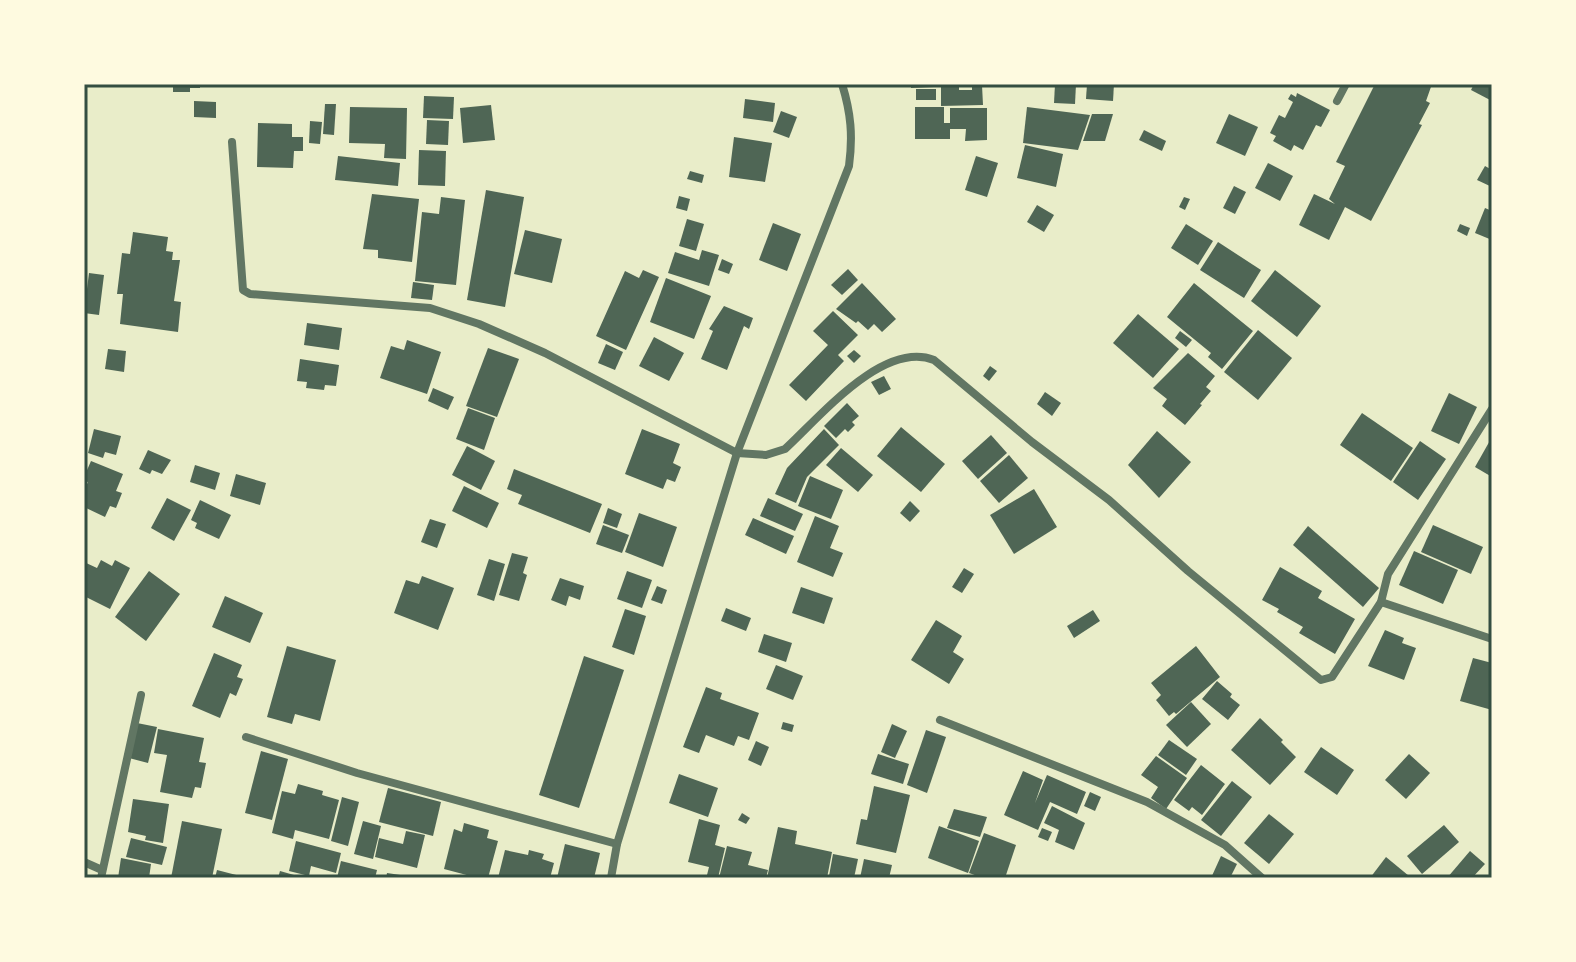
<svg xmlns="http://www.w3.org/2000/svg" width="1576" height="962" viewBox="0 0 1576 962" font-family="Poppins,sans-serif">
	<rect width="100%" height="100%" fill="#e9edc9"/>
	<!-- building -->
	<g fill="#4f6655">
		<polygon points="173,84 200,84 200,88 190,88 190,92 173,92"/>
		<polygon points="911,84 934,84 934,87 911,88"/>
		<polygon points="941,84 959,84 959,90 972,90 972,86 982,85 983,105 941,106"/>
		<polygon points="1055,84 1076,84 1075,104 1054,103"/>
		<polygon points="1087,84 1114,84 1113,101 1086,99"/>
		<polygon points="1375,84 1432,84 1426,101 1430,103 1419,124 1422,125 1371,221 1345,207 1329,240 1299,225 1314,194 1335,204 1329,199 1345,166 1336,162"/>
		<polygon points="1474,84 1492,84 1492,101 1471,90"/>
		<rect x="916" y="89" width="20" height="11"/>
		<polygon points="1297,93 1330,110 1321,127 1316,125 1303,150 1294,145 1291,151 1273,141 1276,136 1270,133 1279,115 1285,118 1293,102 1288,99 1291,94 1296,97"/>
		<polygon points="424,96 454,97 453,119 423,118"/>
		<polygon points="745,99 775,103 773,122 743,118"/>
		<polygon points="194,101 216,102 216,118 194,117"/>
		<polygon points="325,104 336,104 334,135 323,134"/>
		<polygon points="491,105 495,140 463,143 460,108"/>
		<polygon points="350,107 407,108 406,159 384,158 385,144 349,143"/>
		<polygon points="915,107 944,107 944,123 950,123 950,108 987,108 987,140 965,141 966,129 950,129 950,139 915,139"/>
		<polygon points="1027,107 1090,115 1078,150 1023,143"/>
		<polygon points="781,111 797,117 789,138 773,132"/>
		<polygon points="1092,114 1113,114 1105,141 1083,141"/>
		<polygon points="1229,114 1258,127 1245,156 1216,143"/>
		<polygon points="427,120 449,121 448,145 426,144"/>
		<polygon points="310,121 322,122 320,144 309,143"/>
		<polygon points="258,123 292,124 292,137 303,137 303,151 294,151 293,168 257,167"/>
		<polygon points="1144,130 1166,141 1162,151 1139,140"/>
		<polygon points="734,137 772,143 765,182 729,177"/>
		<polygon points="1025,145 1063,154 1056,187 1017,178"/>
		<polygon points="419,150 446,151 445,186 418,185"/>
		<polygon points="338,156 400,163 398,186 335,180"/>
		<polygon points="976,156 998,163 987,197 965,190"/>
		<polygon points="1268,163 1293,176 1280,201 1255,188"/>
		<polygon points="1485,166 1492,170 1492,187 1477,180"/>
		<polygon points="690,171 704,175 702,183 687,179"/>
		<polygon points="1234,186 1246,192 1235,214 1223,208"/>
		<polygon points="486,190 524,197 505,307 467,300"/>
		<polygon points="372,194 419,199 412,262 378,258 378,250 363,249"/>
		<polygon points="679,196 690,199 687,211 676,208"/>
		<polygon points="441,197 465,200 456,285 415,281 422,212 439,214"/>
		<polygon points="1184,197 1190,199 1185,210 1179,207"/>
		<polygon points="1037,205 1054,215 1044,232 1027,222"/>
		<polygon points="1485,208 1492,211 1492,240 1475,233"/>
		<polygon points="687,219 704,224 696,251 679,246"/>
		<polygon points="773,223 801,234 787,271 759,260"/>
		<polygon points="1186,224 1213,241 1198,265 1171,248"/>
		<polygon points="1460,224 1470,228 1467,236 1457,231"/>
		<polygon points="525,230 562,239 552,283 514,274"/>
		<polygon points="133,232 168,237 166,251 173,252 172,260 180,260 174,301 181,302 178,332 120,324 123,294 117,294 122,253 130,254"/>
		<polygon points="1218,242 1261,270 1244,298 1200,270"/>
		<polygon points="702,250 719,255 709,286 668,273 675,252 699,260"/>
		<polygon points="722,259 733,264 729,274 718,270"/>
		<polygon points="848,269 858,280 842,295 831,285"/>
		<polygon points="643,270 659,277 626,350 596,336 625,271 639,278"/>
		<polygon points="1275,270 1321,306 1297,337 1251,301"/>
		<polygon points="89,273 104,275 99,315 84,313"/>
		<polygon points="666,278 711,296 694,339 650,322"/>
		<polygon points="413,282 434,285 432,300 411,298"/>
		<polygon points="862,283 896,319 882,332 874,324 868,330 858,321 856,323 836,309"/>
		<polygon points="1194,283 1253,331 1222,369 1208,357 1211,353 1167,317"/>
		<polygon points="724,306 753,318 749,329 744,326 727,370 701,359 713,331 709,329"/>
		<polygon points="833,311 858,335 838,355 844,361 806,401 789,385 828,345 813,331"/>
		<polygon points="1138,314 1179,349 1153,378 1113,343"/>
		<polygon points="307,323 342,328 339,350 304,345"/>
		<polygon points="1258,330 1292,358 1258,400 1224,372"/>
		<polygon points="1180,331 1192,340 1186,347 1175,338"/>
		<polygon points="654,337 684,353 669,381 639,366"/>
		<polygon points="407,340 441,352 427,394 380,378 391,346 404,350"/>
		<polygon points="606,344 623,352 615,370 598,363"/>
		<polygon points="488,348 519,359 497,417 466,406"/>
		<polygon points="108,349 126,351 124,372 105,369"/>
		<polygon points="854,350 861,356 854,363 847,356"/>
		<polygon points="1188,353 1215,376 1206,387 1211,391 1200,404 1202,405 1185,425 1162,406 1167,399 1153,388"/>
		<polygon points="300,359 339,365 336,386 325,385 324,390 306,388 307,382 297,381"/>
		<polygon points="990,366 997,371 989,381 983,376"/>
		<polygon points="884,376 891,389 879,395 871,382"/>
		<polygon points="433,388 454,397 448,410 428,401"/>
		<polygon points="1045,392 1061,403 1052,416 1037,404"/>
		<polygon points="1449,393 1477,407 1459,444 1431,431"/>
		<polygon points="847,403 859,416 852,422 855,425 848,432 845,429 836,438 824,426"/>
		<polygon points="468,408 495,418 484,450 456,439"/>
		<polygon points="1362,413 1413,448 1391,481 1340,445"/>
		<polygon points="901,427 945,464 921,492 877,456"/>
		<polygon points="94,429 121,436 116,455 105,452 103,458 88,453"/>
		<polygon points="642,429 680,444 673,463 681,467 675,482 667,479 663,489 625,474"/>
		<polygon points="824,429 839,445 807,477 796,503 775,494 787,468"/>
		<polygon points="1157,431 1191,462 1159,498 1128,465"/>
		<polygon points="991,435 1007,453 978,479 962,461"/>
		<polygon points="1492,437 1492,477 1475,467"/>
		<polygon points="1420,441 1446,459 1418,500 1393,482"/>
		<polygon points="467,446 495,461 481,490 452,475"/>
		<polygon points="841,448 873,475 858,492 826,465"/>
		<polygon points="148,450 171,460 162,474 152,470 150,474 139,469"/>
		<polygon points="1009,455 1028,478 999,503 980,481"/>
		<polygon points="91,461 123,474 116,491 122,493 116,508 110,506 105,517 84,507 84,491 88,482 84,481 84,477"/>
		<polygon points="195,465 220,473 215,490 190,482"/>
		<polygon points="514,469 602,504 590,533 518,504 522,495 507,489"/>
		<polygon points="236,474 266,483 260,505 230,496"/>
		<polygon points="810,476 843,490 831,519 798,506"/>
		<polygon points="464,486 499,503 487,528 452,511"/>
		<polygon points="1034,489 1057,527 1014,554 990,515"/>
		<polygon points="167,498 191,510 174,541 151,528"/>
		<polygon points="768,498 803,514 795,531 760,516"/>
		<polygon points="200,500 231,515 219,539 195,528 197,523 191,520"/>
		<polygon points="910,501 920,511 910,522 900,513"/>
		<polygon points="608,508 622,514 617,528 603,523"/>
		<polygon points="639,513 677,527 663,567 625,552"/>
		<polygon points="815,516 839,526 830,548 843,553 833,577 797,562"/>
		<polygon points="753,518 794,536 786,554 745,535"/>
		<polygon points="430,519 446,524 437,548 421,542"/>
		<polygon points="603,525 629,535 622,553 596,544"/>
		<polygon points="1433,525 1483,547 1471,574 1421,552"/>
		<polygon points="1308,526 1379,588 1363,607 1293,545"/>
		<polygon points="1414,551 1458,570 1443,604 1399,585"/>
		<polygon points="512,553 528,557 523,573 527,575 519,601 499,595"/>
		<polygon points="489,559 505,564 494,601 477,595"/>
		<polygon points="101,560 112,566 115,560 130,568 110,609 84,596 84,562 97,568"/>
		<polygon points="1280,567 1322,591 1318,598 1355,619 1335,654 1299,633 1303,627 1277,612 1279,609 1262,600"/>
		<polygon points="964,568 974,574 962,593 952,587"/>
		<polygon points="149,571 180,594 146,641 115,617"/>
		<polygon points="627,571 652,580 642,608 617,599"/>
		<polygon points="422,576 454,588 438,630 394,613 406,580 419,584"/>
		<polygon points="560,578 584,586 580,600 569,596 566,606 551,600"/>
		<polygon points="657,586 667,590 662,604 651,600"/>
		<polygon points="801,587 833,598 824,624 792,613"/>
		<polygon points="225,596 263,613 250,643 212,627"/>
		<polygon points="726,608 751,618 746,631 721,621"/>
		<polygon points="625,609 646,616 634,655 612,647"/>
		<polygon points="1093,610 1100,621 1074,638 1067,626"/>
		<polygon points="936,620 962,636 953,652 964,659 949,684 911,660"/>
		<polygon points="1385,630 1404,638 1402,643 1416,648 1404,680 1368,666"/>
		<polygon points="764,634 792,643 786,662 758,652"/>
		<polygon points="287,646 336,660 320,721 295,714 292,724 267,717"/>
		<polygon points="1196,646 1220,677 1176,714 1174,712 1169,716 1156,700 1161,695 1151,683"/>
		<polygon points="214,653 242,665 237,677 243,679 236,696 230,693 220,718 192,706"/>
		<polygon points="584,656 624,670 579,808 539,795"/>
		<polygon points="1473,658 1492,663 1492,710 1460,701"/>
		<polygon points="776,665 803,676 793,700 766,689"/>
		<polygon points="1217,681 1232,694 1230,697 1240,705 1228,720 1202,699"/>
		<polygon points="706,687 722,693 720,699 759,713 749,740 738,736 734,746 706,735 699,753 683,747"/>
		<polygon points="1191,702 1211,724 1187,747 1166,725"/>
		<polygon points="1260,718 1283,740 1281,742 1296,757 1270,785 1231,750"/>
		<polygon points="783,722 794,725 792,732 781,729"/>
		<polygon points="137,723 157,727 148,763 129,758"/>
		<polygon points="892,724 907,731 895,758 881,752"/>
		<polygon points="158,729 204,738 199,762 206,763 201,788 195,787 192,798 160,792 167,755 154,753"/>
		<polygon points="926,730 946,737 927,793 907,785"/>
		<polygon points="1169,740 1197,759 1186,775 1158,755"/>
		<polygon points="756,741 769,747 761,766 748,760"/>
		<polygon points="1321,747 1354,770 1337,795 1304,772"/>
		<polygon points="261,751 288,759 272,820 245,813"/>
		<polygon points="878,754 909,764 903,784 871,774"/>
		<polygon points="1409,754 1430,773 1406,799 1385,780"/>
		<polygon points="1156,756 1187,778 1166,809 1151,798 1158,787 1141,775"/>
		<polygon points="1201,765 1225,784 1202,815 1192,807 1189,811 1174,800"/>
		<polygon points="1023,771 1043,780 1035,803 1047,775 1086,792 1077,814 1050,802 1038,830 1004,815"/>
		<polygon points="679,774 718,788 708,817 669,803"/>
		<polygon points="1232,781 1252,797 1221,836 1201,820"/>
		<polygon points="298,784 323,791 322,795 339,800 329,839 295,830 293,839 272,833 282,791 295,794"/>
		<polygon points="874,786 910,795 896,853 856,844 861,819 867,820"/>
		<polygon points="388,788 441,802 433,836 379,822"/>
		<polygon points="1090,792 1101,797 1095,811 1084,806"/>
		<polygon points="342,797 359,802 348,846 331,841"/>
		<polygon points="133,799 169,804 163,843 145,840 146,836 128,832"/>
		<polygon points="1052,806 1085,823 1074,850 1055,842 1059,830 1044,823"/>
		<polygon points="954,809 987,817 980,837 947,828"/>
		<polygon points="742,813 750,818 746,824 738,820"/>
		<polygon points="1269,814 1294,834 1269,864 1244,843"/>
		<polygon points="699,819 720,825 715,845 725,848 718,878 707,875 709,867 688,862"/>
		<polygon points="182,821 222,829 212,878 171,878"/>
		<polygon points="363,821 381,826 373,859 354,854"/>
		<polygon points="464,823 489,830 487,838 498,841 488,878 478,878 444,869 454,829 462,832"/>
		<polygon points="1444,825 1459,842 1422,874 1407,856"/>
		<polygon points="939,826 979,841 968,873 928,858"/>
		<polygon points="778,827 797,831 795,844 832,852 827,878 767,878"/>
		<polygon points="1042,828 1052,832 1048,841 1038,837"/>
		<polygon points="406,831 425,835 417,868 375,857 379,838 403,844"/>
		<polygon points="984,833 1016,845 1005,878 983,878 969,873"/>
		<polygon points="131,838 167,847 162,865 126,857"/>
		<polygon points="296,841 341,853 336,873 311,866 309,876 289,871"/>
		<polygon points="565,844 600,853 594,878 557,878"/>
		<polygon points="727,846 752,852 748,865 768,870 766,878 719,878"/>
		<polygon points="505,850 528,855 529,850 544,854 542,859 554,863 550,878 498,878"/>
		<polygon points="1470,851 1485,864 1472,878 1447,878"/>
		<polygon points="833,854 858,859 854,878 829,876"/>
		<polygon points="1221,856 1237,864 1230,878 1211,878"/>
		<polygon points="1386,857 1409,876 1407,878 1370,878"/>
		<polygon points="121,858 151,864 149,878 118,878"/>
		<polygon points="864,859 892,865 889,878 860,878"/>
		<polygon points="341,861 377,870 375,878 337,878"/>
		<polygon points="217,870 244,877 244,878 215,878"/>
		<polygon points="280,871 301,877 301,878 278,878"/>
		<polygon points="387,873 407,876 407,878 386,878"/>
	</g>
	<g fill="none" stroke-linecap="round" stroke-linejoin="round">
		<!-- minor -->
		<g stroke="#617663" stroke-width="8">
			<polyline points="1337,101 1346,84"/>
			<path d="M232,142l11,148 7,4 180,14 49,16 66,29 192,100 29,2 19,-6c34,-31 98,-109 149,-89l98,82 77,58 79,71 133,109 11,-3 49,-75 7,-28 104,-165"/>
			<polyline points="1381,602 1492,639"/>
			<polyline points="940,720 1147,802 1225,845 1262,878"/>
			<polyline points="246,737 357,773 617,844"/>
			<polyline points="84,862 102,870"/>
			<polyline points="101,878 141,695"/>
			<path d="M611,878l6,-34 120,-391 112,-287c4,-30 2,-53 -7,-82"/>
		</g>
	</g>
	<!-- border -->
	<rect width="1576" height="962" fill="none" stroke="#fefae0" stroke-width="172"/>
	<rect x="86" y="86" width="1404" height="790" fill="none" stroke="#344e41" stroke-width="3"/>
</svg>
